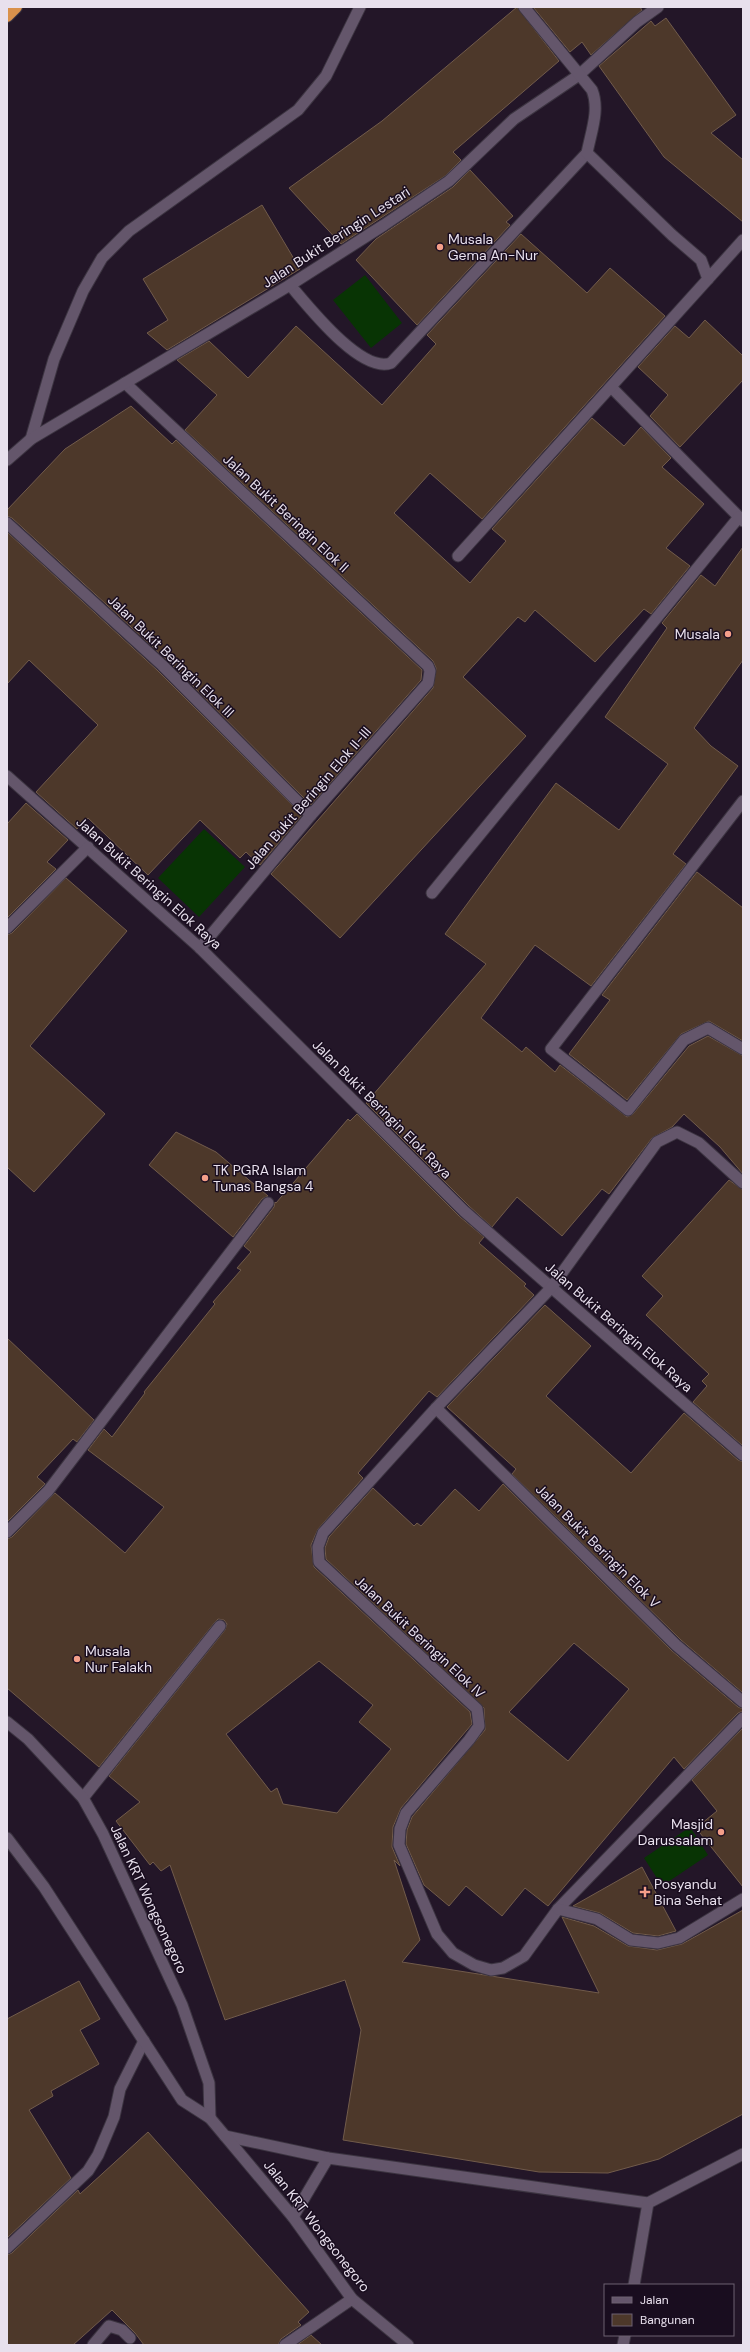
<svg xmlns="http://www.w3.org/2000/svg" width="750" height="2352" viewBox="0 0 750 2352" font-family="'DM Sans',sans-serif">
	<rect width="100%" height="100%" fill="#231628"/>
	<!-- pitch -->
	<g fill="#083404">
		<polygon points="365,275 402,323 371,348 333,300"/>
		<polygon points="204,829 245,867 199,917 158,878"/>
		<polygon points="690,1827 708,1855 662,1886 644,1858"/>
	</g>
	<!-- building -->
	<g fill="#4d382a" stroke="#715b4b" fill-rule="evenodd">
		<polygon points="517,7 559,61 453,152 461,160 445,176 341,244 289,188 382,121"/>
		<polygon points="533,7 640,7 642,10 591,55 582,42 570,52"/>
		<polygon points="666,18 736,115 711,133 743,160 743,222 664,157 599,66 651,21 655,26"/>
		<polygon points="470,170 513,216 506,222 510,225 417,325 356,260 376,239 453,187"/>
		<polygon points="262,205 300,269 167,350 147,333 168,320 143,279"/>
		<polygon points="521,234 587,293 610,268 665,316 482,519 430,473 394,513 470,583 506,541 492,529 592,418 624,446 641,427 671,458 662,467 704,504 666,548 690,566 651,614 644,609 595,662 535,610 525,622 518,617 463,677 526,736 340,938 271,874 433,688 436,668 433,661 185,430 217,395 177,360 209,341 248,378 296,326 382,405 436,344 427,335"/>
		<polygon points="705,320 743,356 743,380 680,447 650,416 668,395 638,367 675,326 689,338"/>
		<polygon points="131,406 172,444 176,440 422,670 421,680 311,805 167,660 12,518 7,516 7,510 65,449"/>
		<polygon points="7,532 157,670 302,815 260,865 246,852 240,858 200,820 148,875 88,818 77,829 36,792 98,725 29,660 7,684"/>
		<polygon points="743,547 743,660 694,728 711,746 738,766 673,854 686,864 591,986 535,945 481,1018 522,1052 526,1047 555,1072 560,1065 627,1117 633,1114 689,1046 708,1036 743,1056 743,1174 720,1147 684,1114 672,1127 652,1138 609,1194 602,1189 562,1236 517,1197 492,1227 469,1206 366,1103 486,964 445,934 556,783 619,830 668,764 605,717 667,628 662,623 701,575 715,586"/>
		<polygon points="26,803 68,840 47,862 56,869 7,918 7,824"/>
		<polygon points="697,872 743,908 743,1041 709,1021 681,1034 627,1100 569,1054 610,1000 602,995"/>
		<polygon points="66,878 127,931 30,1046 105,1114 34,1192 7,1167 7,935 12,933"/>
		<path d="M357,1114l102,102 25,21 -5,6 47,41 -2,2 10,9 -97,102 -8,-6 -71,82 5,5 -45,51 -7,16 3,22 156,145 2,12 -71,84 -8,19 -1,20 8,19 -6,-6 26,80 -18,22 197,31 -37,-76 32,9 34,20 29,4 25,-6 61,-34v204l-84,45 -51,14 -69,-1 -196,-32 18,-110 -16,-50 -120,40 -55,-155 -9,6 -8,-9 -3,3 -34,-44 24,-19 -31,-26 116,-146 2,-6 -3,-4 -6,-1 -3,3 -116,145 -92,-79v-149l5,-2 43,-44 70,60 39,-46 -76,-57 16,-21 8,8 33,-44 -1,-1 71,-88 -2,-2 28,-32 -4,-2 14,-16 -7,-6 30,-39 1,-5 1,1 72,-84 2,2zM319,1661l54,44 -14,17 32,27 -54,64 -54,-9 -6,-16 -6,4 -45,-58z"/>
		<polygon points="176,1132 216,1152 268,1196 262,1199 233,1237 149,1165"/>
		<polygon points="729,1180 743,1190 743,1446 693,1402 707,1386 702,1381 709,1374 646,1315 663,1296 642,1276"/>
		<polygon points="545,1305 591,1346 546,1396 631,1473 684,1413 738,1460 743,1462 743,1693 681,1640 512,1474 516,1469 447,1407"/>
		<polygon points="7,1338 94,1420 77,1442 73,1439 37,1477 45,1484 7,1522"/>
		<path d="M503,1484l168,166 67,57 5,2v2l-5,2 -54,56 -10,-12 -126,149 -23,-18 -23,28 -36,-30 -17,20 -25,-21 -18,-41 1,-14 5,-13 73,-87 -1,-22 -158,-149 -1,-11 4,-11 44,-49 41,38 3,-3 4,3 34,-37 24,22zM574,1643l55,46 -61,72 -59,-49z"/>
		<polygon points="743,1728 743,1887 696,1828 717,1811 692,1780"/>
		<polygon points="642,1867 676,1931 658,1936 633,1933 600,1913 573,1906"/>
		<polygon points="79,1981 100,2019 80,2030 99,2064 51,2091 53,2096 29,2110 71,2178 7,2238 7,2019"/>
		<polygon points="148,2132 309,2312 298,2322 301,2325 281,2339 278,2345 144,2345 135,2333 112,2310 73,2345 7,2345 7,2255 12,2253 78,2190 80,2194"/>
		<polygon points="311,2335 322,2345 297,2345"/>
	</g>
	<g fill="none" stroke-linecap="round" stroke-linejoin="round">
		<defs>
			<g id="minor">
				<polyline points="708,279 743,240"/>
				<path d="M290,285c18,21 71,89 101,78l196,-210"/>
				<polyline points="125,383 428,666 430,671 428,683 311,815 200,948"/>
				<polyline points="612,388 743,521"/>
				<polyline points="31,439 54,359 83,291 102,258 129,231 298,110 326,76 360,7"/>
				<polyline points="7,460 31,439 290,285 384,225 449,181 514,119 579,75 637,22 658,7"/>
				<polyline points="7,523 162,665 311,815"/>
				<path d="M458,556l250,-277 -7,-19 -29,-25 -85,-82c4,-21 13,-43 5,-63l-68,-83"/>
				<polyline points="7,776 200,948 464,1211 743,1455"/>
				<polyline points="743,801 551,1049 628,1110 684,1040 708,1028 743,1049"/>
				<polyline points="432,893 739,517"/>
				<polyline points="7,928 88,847"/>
				<polyline points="743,1183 699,1143 677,1132 657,1142 551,1288 436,1408 323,1533 318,1547 319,1562 477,1709 479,1726 469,1740 406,1813 400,1829 399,1845 437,1934 453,1953 474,1965 491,1970 503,1968 524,1956 558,1909 743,1718"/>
				<polyline points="436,1408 676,1645 743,1702"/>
				<polyline points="7,1532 48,1491 268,1203"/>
				<polyline points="83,1798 220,1626"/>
				<polyline points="558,1909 597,1919 631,1940 658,1943 679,1938 743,1899"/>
				<polyline points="225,2136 328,2158 648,2203 743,2154"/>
				<polyline points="293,2217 328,2158"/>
				<polyline points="7,2248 88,2171 98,2155 114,2117 120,2089 144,2041"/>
				<polyline points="634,2285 648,2203"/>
				<polyline points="93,2345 109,2326 122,2330 130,2338"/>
				<polyline points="285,2345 352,2299"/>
				<polyline points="623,2345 625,2335"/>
			</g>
			<g id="tertiary">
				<polyline points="7,1722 28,1739 83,1798 103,1834 182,2005 209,2083 210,2118"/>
				<polyline points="7,1838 44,1887 182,2100 210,2118 293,2217 352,2299 408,2345"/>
			</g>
			<polyline id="motorway" points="7,16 16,7"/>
		</defs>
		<!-- minor casing -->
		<use href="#minor" stroke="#3c3441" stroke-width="13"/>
		<!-- tertiary casing -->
		<use href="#tertiary" stroke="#3c3441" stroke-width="13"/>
		<!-- motorway casing -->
		<use href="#motorway" stroke="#3c3441" stroke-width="14"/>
		<!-- minor -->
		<use href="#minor" stroke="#64566b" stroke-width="11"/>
		<!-- tertiary -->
		<use href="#tertiary" stroke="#64566b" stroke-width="11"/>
		<!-- motorway -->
		<use href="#motorway" stroke="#d9914c" stroke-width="12"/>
	</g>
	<!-- markers -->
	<g fill="#f49e89" stroke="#190d1f" stroke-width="1.5">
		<circle cx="440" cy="247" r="4"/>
		<circle cx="728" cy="634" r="4"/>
		<circle cx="205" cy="1178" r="4"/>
		<circle cx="77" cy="1659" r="4"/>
		<circle cx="721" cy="1832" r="4"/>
		<path d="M643 1886h4v4h4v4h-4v4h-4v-4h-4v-4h4z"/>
	</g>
	<g text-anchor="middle" stroke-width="3" stroke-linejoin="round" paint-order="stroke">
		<!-- street labels -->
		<g font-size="14" fill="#e8e0ed" stroke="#190d1f">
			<text transform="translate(336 237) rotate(-33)" y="5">Jalan Bukit Beringin Lestari</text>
			<text transform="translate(286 513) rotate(43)" y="5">Jalan Bukit Beringin Elok II</text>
			<text transform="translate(171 656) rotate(44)" y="5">Jalan Bukit Beringin Elok III</text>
			<text transform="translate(308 798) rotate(-49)" y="5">Jalan Bukit Beringin Elok II-III</text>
			<text transform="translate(149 883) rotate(42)" y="5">Jalan Bukit Beringin Elok Raya</text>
			<text transform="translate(382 1109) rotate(45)" y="5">Jalan Bukit Beringin Elok Raya</text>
			<text transform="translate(619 1327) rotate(41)" y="5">Jalan Bukit Beringin Elok Raya</text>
			<text transform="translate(598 1546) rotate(45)" y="5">Jalan Bukit Beringin Elok V</text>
			<text transform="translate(420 1637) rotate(43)" y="5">Jalan Bukit Beringin Elok IV</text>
			<text transform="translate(149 1899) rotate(65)" y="5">Jalan KRT Wongsonegoro</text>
			<text transform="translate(317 2226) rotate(52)" y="5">Jalan KRT Wongsonegoro</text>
		</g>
		<!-- poi labels -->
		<g font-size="14" fill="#e8e0ed" stroke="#190d1f" text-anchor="start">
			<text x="448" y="244">Musala<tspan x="448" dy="16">Gema An-Nur</tspan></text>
			<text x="720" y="639" text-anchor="end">Musala</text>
			<text x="213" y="1175">TK PGRA Islam<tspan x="213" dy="16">Tunas Bangsa 4</tspan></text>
			<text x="85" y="1656">Musala<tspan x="85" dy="16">Nur Falakh</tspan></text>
			<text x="713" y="1829" text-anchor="end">Masjid<tspan x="713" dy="16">Darussalam</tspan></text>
			<text x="654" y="1889">Posyandu<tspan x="654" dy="16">Bina Sehat</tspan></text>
		</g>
	</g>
	<!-- border -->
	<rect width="750" height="2352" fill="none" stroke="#e8e0ed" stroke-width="16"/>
	<!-- legend -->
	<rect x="604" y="2284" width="130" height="52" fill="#190d1f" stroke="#6c6171"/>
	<rect x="612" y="2297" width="20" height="6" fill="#64566b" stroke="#6c6171"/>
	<text x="640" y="2304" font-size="12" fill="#e8e0ed">Jalan</text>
	<rect x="612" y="2314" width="20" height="12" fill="#4d382a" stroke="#6c6171"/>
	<text x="640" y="2324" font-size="12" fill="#e8e0ed">Bangunan</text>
</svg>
